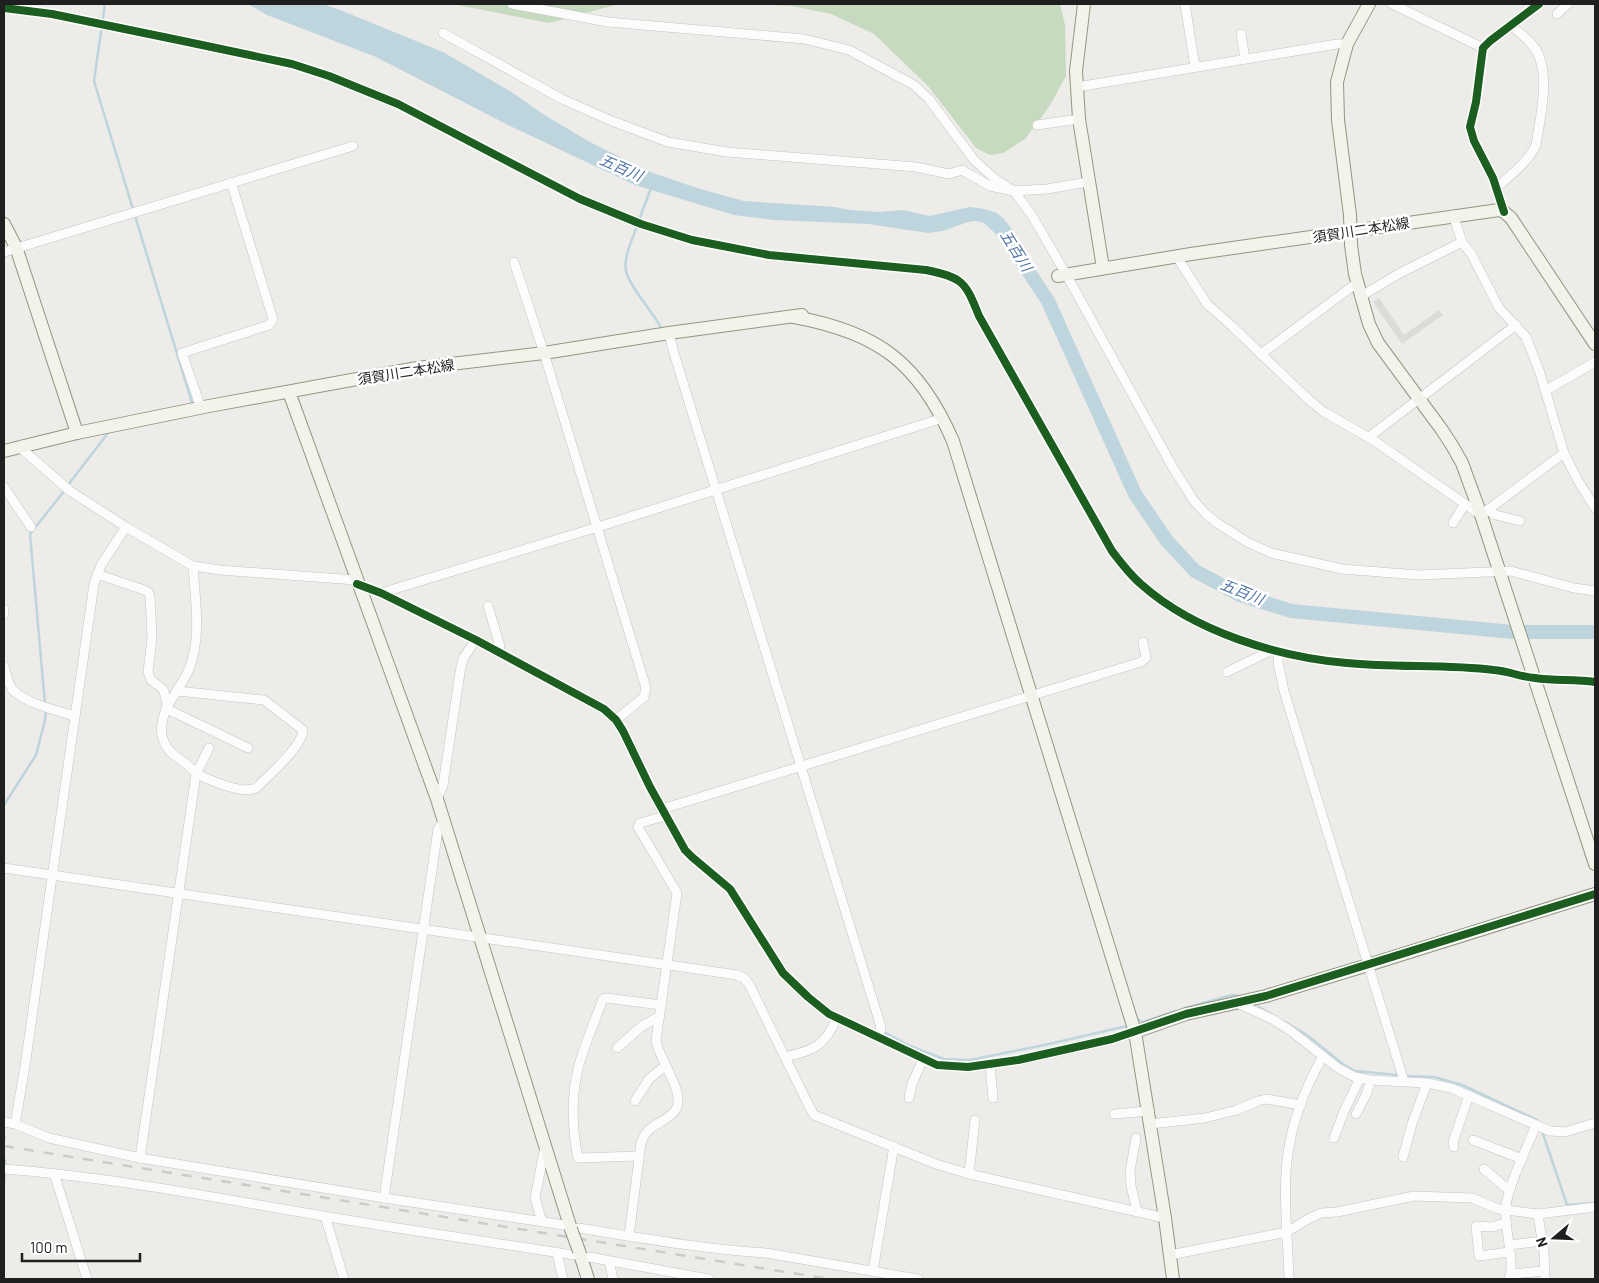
<svg xmlns="http://www.w3.org/2000/svg" width="1599" height="1283" viewBox="0 0 1599 1283" font-family="Barlow,'Noto Sans JP',sans-serif">
	<rect width="100%" height="100%" fill="#edece8"/>
	<!-- residential -->
	<polygon fill="#dcdbd9" points="1379,298 1404,335 1439,310 1443,315 1402,344 1373,302"/>
	<!-- forest -->
	<g fill="#c6dabf">
		<polygon points="452,4 619,4 549,23"/>
		<polygon points="748,4 1060,4 1065,25 1066,76 1049,107 1025,139 1003,153 990,155 976,148 928,86 874,34 831,14 792,6"/>
	</g>
	<!-- water -->
	<polygon fill="#bed5de" points="248,4 323,4 345,12 443,52 513,93 543,114 588,141 650,172 700,189 744,201 835,207 850,210 879,212 903,210 929,216 970,207 984,209 997,213 1004,219 1011,228 1038,274 1024,277 999,237 984,223 976,221 968,222 943,231 928,233 868,224 774,220 734,215 635,185 508,125 376,57 267,15"/>
	<g fill="none" stroke-linecap="round" stroke-linejoin="round">
		<!-- stream -->
		<g stroke="#bed5de" stroke-width="2.5">
			<polyline points="105,4 94,81 192,403 190,404"/>
			<polyline points="639,220 651,188"/>
			<path d="M637,226c-4,12 -14,31 -11,45 4,17 28,42 37,60"/>
			<polyline points="68,485 108,433"/>
			<polyline points="45,704 30,534 65,490"/>
			<polyline points="4,805 36,755 45,720 46,710"/>
			<polyline points="1259,1007 1271,1014"/>
			<polyline points="1185,1008 1232,995 1240,996"/>
			<polyline points="1135,1018 1143,1022 1175,1011"/>
			<polyline points="1285,1022 1307,1035 1344,1065 1355,1071 1397,1075"/>
			<polyline points="882,1031 910,1046 944,1059 970,1060 1049,1044 1127,1026 1127,1024"/>
			<polyline points="1407,1076 1434,1077 1462,1085 1537,1120 1539,1124"/>
			<polyline points="1542,1131 1567,1205 1594,1203"/>
			<polyline points="4,1136 5,1138"/>
			<polyline points="5,1160 6,1167"/>
			<polyline points="4,1183 5,1172"/>
		</g>
		<!-- river -->
		<polyline stroke="#bed5de" stroke-width="14" points="1021,260 1048,301 1135,494 1167,541 1195,571 1240,595 1291,611 1513,632 1595,632"/>
		<defs>
			<g id="street">
				<polyline points="512,4 608,22 804,39 849,50 914,85 929,99 974,160 995,179 1014,191 1047,189 1088,182"/>
				<polyline points="1185,4 1195,67"/>
				<polyline points="1392,4 1483,48"/>
				<path d="M4,8l48,6 131,27 109,23 37,12 69,28 182,95 61,25 51,16 77,15 157,15c37,8 39,11 53,46l133,235c9,12 18,24 30,34 53,47 136,72 205,78 49,5 99,1 147,7 14,1 27,7 41,8 20,3 40,1 60,4"/>
				<polyline points="1557,14 1568,4"/>
				<polyline points="443,33 562,99 612,121 668,142 727,152 916,167 949,174 962,170 990,186 1014,191 1031,214 1066,274 1172,466 1194,501 1206,514 1217,523 1247,542 1271,553 1342,569 1418,575 1511,571 1574,588 1595,591"/>
				<polyline points="1241,34 1245,59"/>
				<polyline points="1077,87 1337,44 1347,44"/>
				<polyline points="1037,125 1079,119"/>
				<path d="M1497,187c14,-12 31,-25 39,-42 4,-28 16,-73 -2,-98 -6,-8 -15,-15 -23,-21"/>
				<polyline points="1504,212 1493,178 1474,141 1470,127 1476,102 1482,55 1483,48 1490,41 1539,4"/>
				<polyline points="1453,215 1462,242 1472,255 1499,308 1526,337 1540,373 1564,453 1577,479 1595,508"/>
				<polyline points="4,252 353,146"/>
				<polyline points="1177,257 1207,304 1233,327 1309,400 1324,412 1373,440 1481,515 1564,453"/>
				<polyline points="514,262 544,353 646,688 644,697 616,720"/>
				<polyline points="1360,297 1400,273 1462,242"/>
				<polyline points="669,333 673,350 877,1014 881,1027 879,1037"/>
				<polyline points="1261,354 1357,283"/>
				<polyline points="1545,391 1595,362"/>
				<polyline points="201,408 182,353 269,325 273,319 231,182"/>
				<polyline points="1369,437 1516,325"/>
				<polyline points="22,445 23,450 70,491 126,527 193,566 220,570 356,580"/>
				<polyline points="4,487 31,527"/>
				<polyline points="1487,510 1496,515 1520,521"/>
				<polyline points="1453,523 1465,504"/>
				<polyline points="97,574 144,590 148,592 150,596 152,638 148,672 151,680 163,689 166,698 167,709 248,748"/>
				<path d="M357,584l24,9 95,47 128,69c25,21 32,52 47,80 10,21 22,41 34,61l7,7 38,32 49,78 11,13 28,26 19,12 100,47 31,2 50,-7 94,-21 23,-7"/>
				<polyline points="381,593 598,527 943,418"/>
				<polyline points="488,606 500,646 499,652"/>
				<polyline points="4,609 4,614"/>
				<polyline points="1279,652 1278,662 1284,691 1404,1081"/>
				<path d="M4,666c2,7 4,17 8,23 12,14 46,22 63,27"/>
				<polyline points="1227,672 1266,653 1269,649"/>
				<path d="M177,691l87,9 39,30c-1,17 -35,46 -47,58 -14,7 -45,-8 -60,-14l13,-26"/>
				<polyline points="437,799 443,785 461,666 464,657 476,640"/>
				<polyline points="662,809 1141,662 1146,658 1143,642"/>
				<polyline points="4,868 737,975 744,978 749,984 809,1106 814,1115 936,1164 969,1174 1165,1218"/>
				<polyline points="1237,1003 1272,1019 1291,1031 1338,1068 1355,1077 1369,1080 1427,1083 1451,1088 1550,1131 1565,1132 1595,1123"/>
				<polyline points="617,1048 642,1026 660,1016"/>
				<path d="M785,1057c29,-7 39,-10 52,-39"/>
				<polyline points="990,1064 993,1098"/>
				<polyline points="909,1098 912,1084 923,1059"/>
				<polyline points="635,1101 649,1079 665,1066"/>
				<polyline points="1114,1114 1149,1111"/>
				<polyline points="1356,1114 1366,1095 1371,1080"/>
				<polyline points="4,1122 15,1124 49,1138 140,1158 384,1198 564,1225"/>
				<polyline points="15,1124 25,1066 94,584 101,565 126,527"/>
				<polyline points="1150,1124 1205,1118 1237,1110 1258,1101 1266,1099 1301,1105"/>
				<polyline points="1136,1138 1130,1171 1131,1186 1137,1211"/>
				<polyline points="1334,1138 1344,1111 1360,1078"/>
				<polyline points="1473,1140 1522,1159"/>
				<polyline points="1454,1147 1453,1142 1469,1095"/>
				<path d="M639,1156l-61,2c-6,-30 -7,-63 1,-93 6,-22 16,-44 24,-66l3,-1 55,7"/>
				<polyline points="1403,1157 1412,1124 1427,1083"/>
				<path d="M140,1158l56,-384c-9,-14 -28,-17 -33,-35 -8,-26 17,-48 26,-70 13,-32 6,-70 4,-103"/>
				<path d="M4,1169c107,8 213,29 319,47 83,14 167,26 251,39"/>
				<polyline points="1484,1169 1505,1187 1510,1189"/>
				<polyline points="54,1173 87,1279"/>
				<polyline points="969,1174 975,1120"/>
				<polyline points="384,1198 438,829 444,821"/>
				<polyline points="1538,1214 1595,1207"/>
				<polyline points="325,1216 344,1279"/>
				<polyline points="542,1222 535,1198 545,1146"/>
				<polyline points="1506,1223 1492,1227 1476,1226 1479,1256 1509,1252"/>
				<path d="M579,1228c62,10 124,21 187,25l152,26"/>
				<path d="M629,1236l12,-93c8,-21 20,-17 33,-31 15,-16 -16,-53 -18,-72l21,-147 -39,-66 2,-4 25,-7"/>
				<polyline points="1509,1245 1542,1241"/>
				<polyline points="557,1253 563,1279"/>
				<polyline points="1170,1255 1287,1232 1308,1219 1321,1213 1337,1212 1414,1196 1472,1198 1498,1209 1538,1214 1544,1252 1545,1279"/>
				<polyline points="589,1257 709,1279"/>
				<polyline points="609,1261 613,1279"/>
				<polyline points="873,1271 894,1146"/>
				<polyline points="1512,1274 1544,1271"/>
				<path d="M1289,1279c-1,-39 -6,-79 -2,-118 4,-37 18,-73 36,-105"/>
				<path d="M1509,1279c7,-19 -6,-51 -3,-73 3,-23 21,-58 30,-81"/>
			</g>
			<g id="secondary">
				<polyline points="1084,4 1076,71 1079,119 1103,268"/>
				<polyline points="1369,4 1347,44 1337,82 1338,120 1350,215 1351,245 1355,274 1369,324 1378,343 1442,430 1453,447 1462,463 1481,515 1595,864"/>
				<polyline points="4,224 16,247 77,433"/>
				<polyline points="1058,276 1191,254 1499,210 1504,212 1511,218 1595,344"/>
				<path d="M794,317c84,15 125,46 159,124l182,591 30,186 8,61"/>
				<polyline points="289,392 437,799 571,1229"/>
				<polyline points="4,451 77,433 209,406 417,368 544,353 669,333 802,315"/>
				<polyline points="1135,1032 1186,1014 1266,996 1368,965 1595,894"/>
				<polyline points="579,1251 588,1279"/>
			</g>
		</defs>
		<!-- street casing -->
		<use href="#street" stroke="#c4c4c2" stroke-width="10"/>
		<!-- secondary casing -->
		<use href="#secondary" stroke="#939681" stroke-width="14"/>
		<!-- street -->
		<use href="#street" stroke="#fcfcfc" stroke-width="9"/>
		<!-- secondary -->
		<use href="#secondary" stroke="#f2f3eb" stroke-width="12"/>
		<!-- rail -->
		<polyline stroke="#cbcbca" stroke-width="2.5" stroke-dasharray="10 10" stroke-linecap="butt" points="4,1146 829,1279"/>
		<defs>
			<polyline id="secondary-bridge" points="571,1229 579,1251"/>
		</defs>
		<!-- secondary-bridge casing -->
		<use href="#secondary-bridge" stroke="#939681" stroke-width="14" stroke-linecap="butt"/>
		<!-- secondary-bridge -->
		<use href="#secondary-bridge" stroke="#f2f3eb" stroke-width="12"/>
		<defs>
			<g id="cycleway">
				<path d="M4,8l48,6 131,27 109,23 37,12 69,28 182,95 61,25 51,16 77,15 157,15c37,8 39,11 53,46l133,235c9,12 18,24 30,34 53,47 136,72 205,78 49,5 99,1 147,7 14,1 27,7 41,8 20,3 40,1 60,4"/>
				<polyline points="1504,212 1493,178 1474,141 1470,127 1476,102 1482,55 1483,48 1490,41 1539,4"/>
				<polyline points="357,584 381,593 476,640 604,709 616,720 623,731 650,787 685,850 692,857 730,889 783,973 808,997 829,1014 937,1065 968,1067 1018,1060 1112,1039 1186,1014 1266,996 1595,894"/>
			</g>
		</defs>
		<!-- cycleway casing -->
		<use href="#cycleway" stroke="#fff" stroke-width="11"/>
		<!-- cycleway -->
		<use href="#cycleway" stroke="#1b5e20" stroke-width="8"/>
	</g>
	<g text-anchor="middle" stroke-width="5" stroke-linejoin="round" paint-order="stroke">
		<!-- street labels -->
		<g font-size="14" fill="#1f1f1f" stroke="#fff">
			<text transform="translate(1361 230) rotate(-9)" y="5">須賀川二本松線</text>
			<text transform="translate(406 372) rotate(-9)" y="5">須賀川二本松線</text>
		</g>
		<!-- water labels -->
		<g font-size="15" font-style="italic" fill="#5276a9" stroke="#fff">
			<text transform="translate(621 168) rotate(24)" y="5">五百川</text>
			<text transform="translate(1016 251) rotate(58)" y="5">五百川</text>
			<text transform="translate(1242 592) rotate(22)" y="5">五百川</text>
		</g>
	</g>
	<!-- border -->
	<rect width="1599" height="1283" fill="none" stroke="#1f1f1f" stroke-width="10"/>
	<!-- north arrow -->
	<g transform="translate(1554 1238) rotate(251)" stroke="#ffffff" stroke-width="4" paint-order="stroke">
	<path d="M0-4L9 19L0 12L-9 19Z" fill="#1f1f1f"/>
	<text y="-8" font-size="14" font-weight="bold" text-anchor="middle" fill="#1f1f1f">N</text>
	</g>
	<!-- scale -->
	<path d="M22 1253v8h118v-8" fill="none" stroke="#1f1f1f" stroke-width="2.5"/>
	<text x="30" y="1253" font-size="15" fill="#1f1f1f" stroke="#ffffff" stroke-width="4" paint-order="stroke">100 m</text>
</svg>
